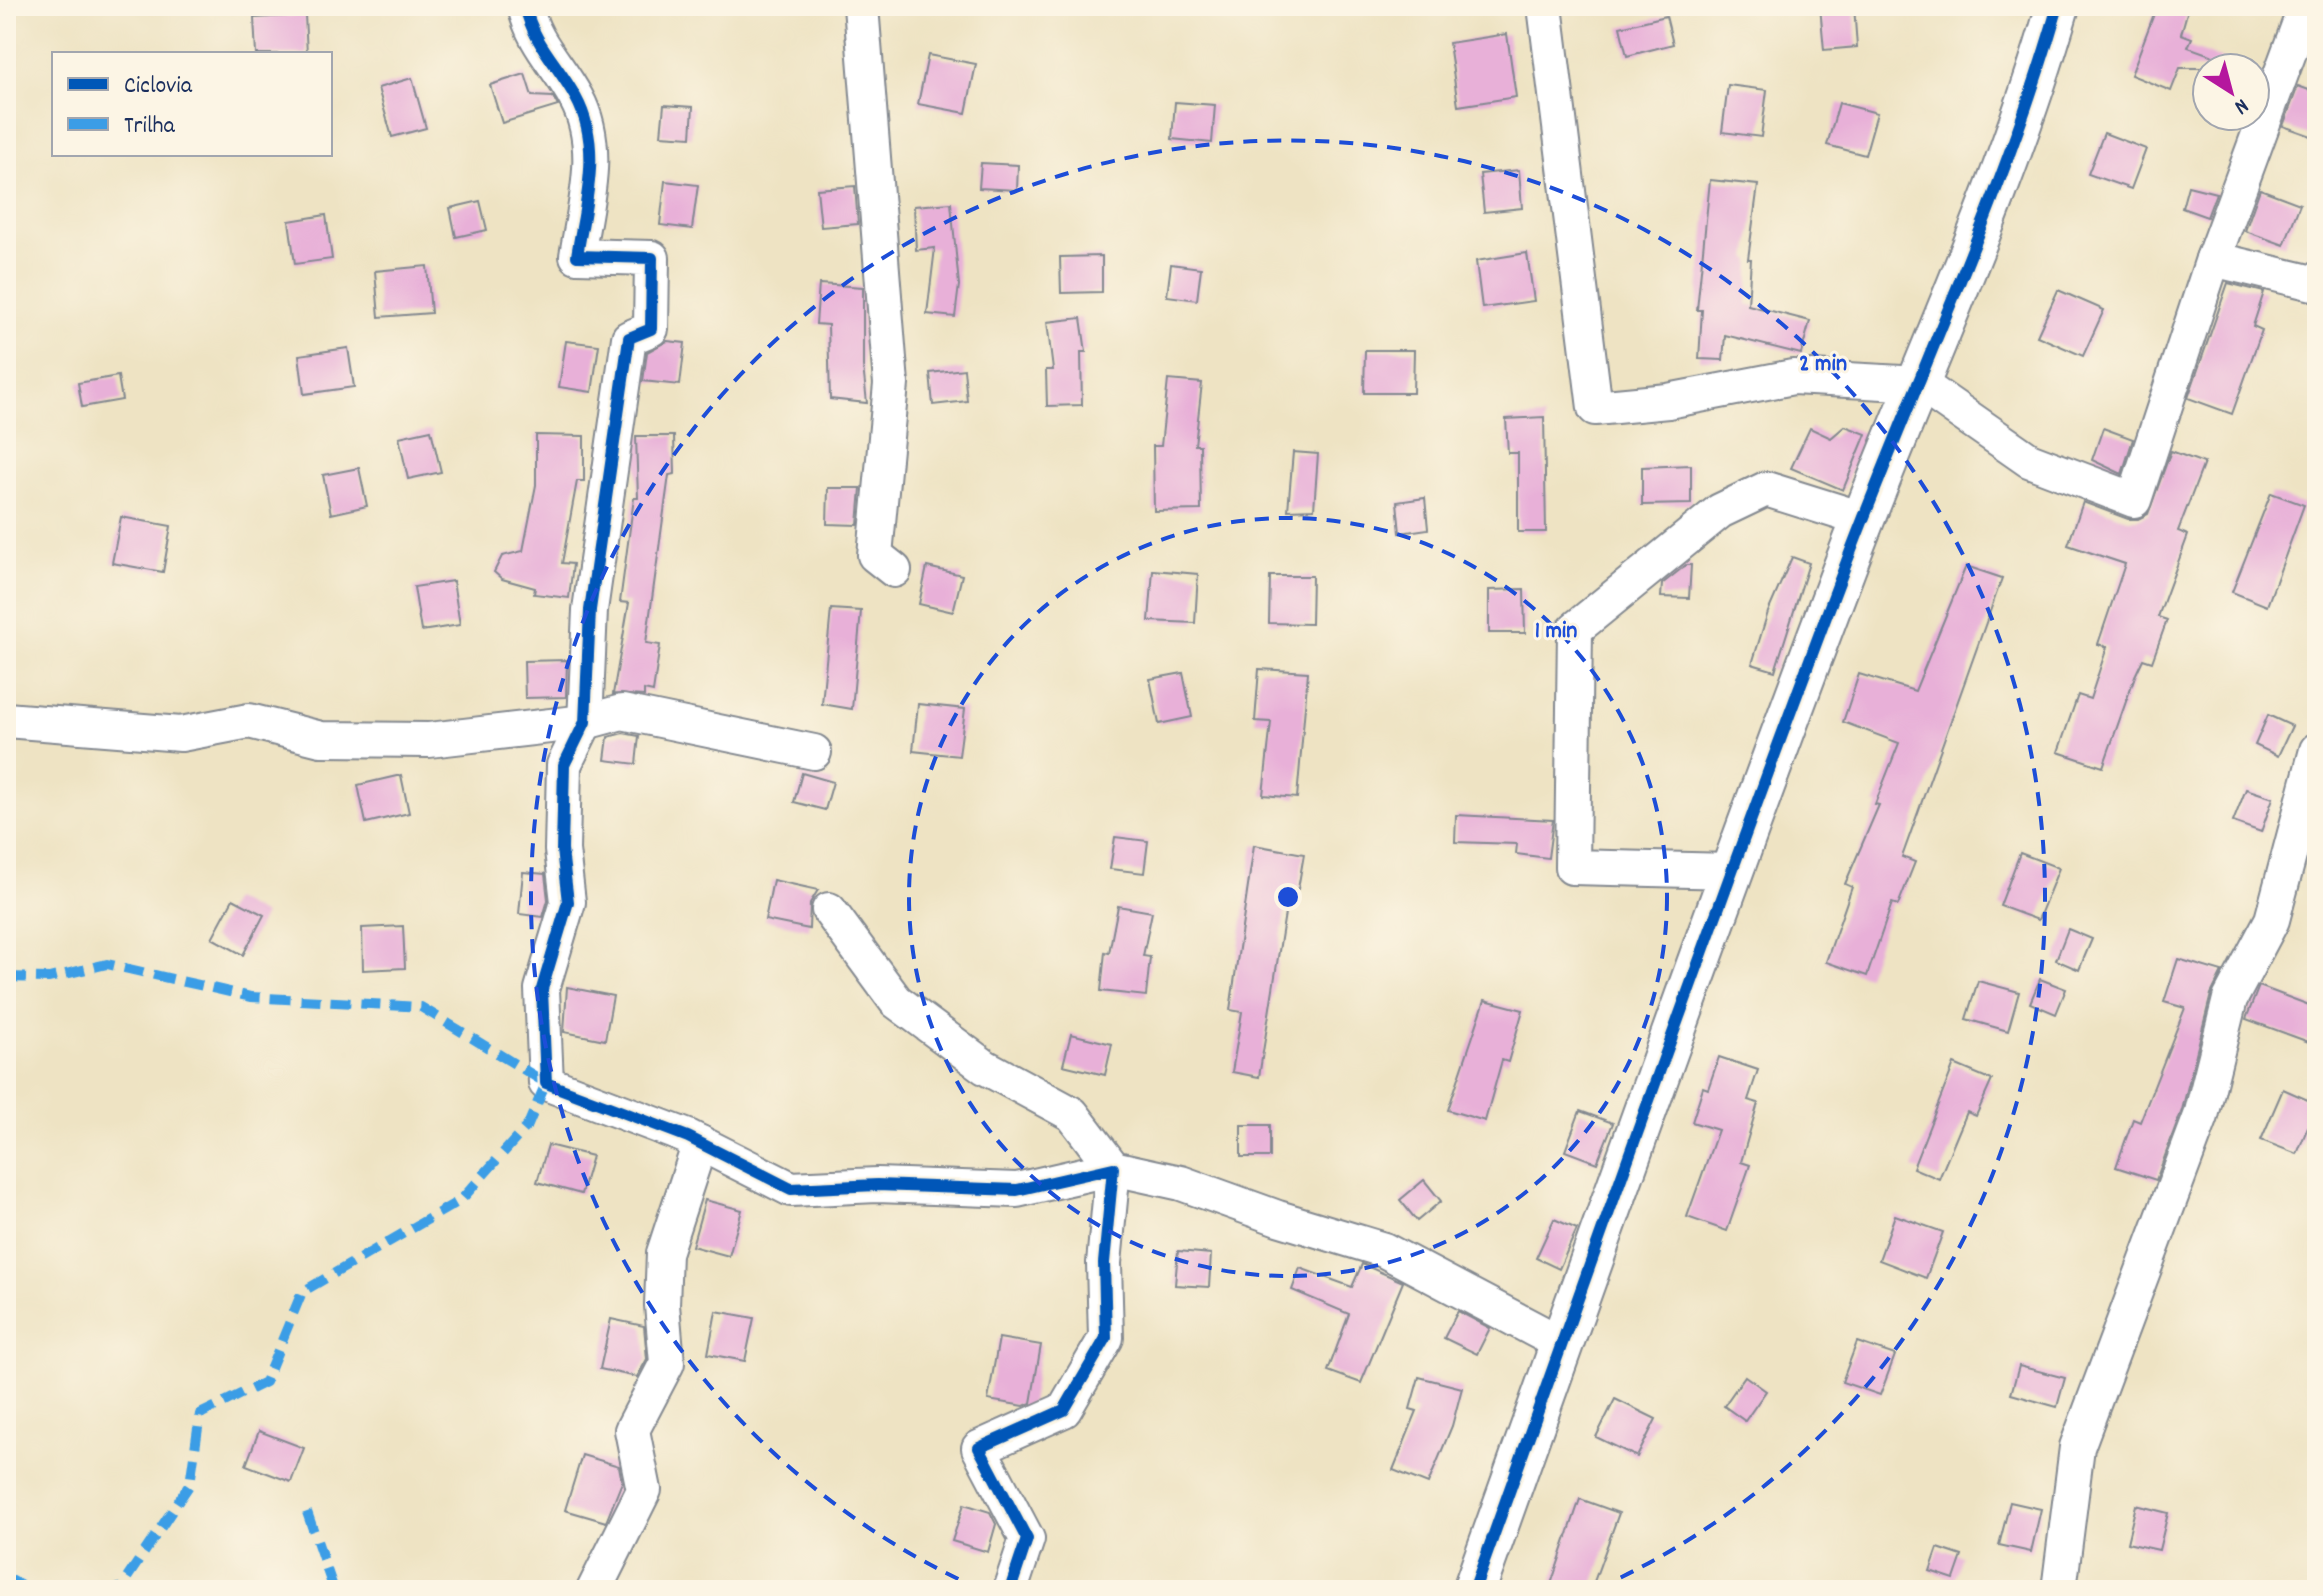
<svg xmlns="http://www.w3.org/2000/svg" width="2323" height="1596" viewBox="0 0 2323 1596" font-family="Dekko,sans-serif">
	<rect width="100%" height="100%" fill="#fcf5e5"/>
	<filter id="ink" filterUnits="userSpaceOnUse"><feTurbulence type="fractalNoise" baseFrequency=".0125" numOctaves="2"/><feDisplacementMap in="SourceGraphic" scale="16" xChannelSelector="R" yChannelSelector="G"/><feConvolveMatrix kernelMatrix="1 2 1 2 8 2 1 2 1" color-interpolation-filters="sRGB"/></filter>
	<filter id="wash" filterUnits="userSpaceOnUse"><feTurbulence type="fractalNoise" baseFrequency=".006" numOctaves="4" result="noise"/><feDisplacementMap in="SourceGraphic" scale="32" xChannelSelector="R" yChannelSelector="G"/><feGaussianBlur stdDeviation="1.8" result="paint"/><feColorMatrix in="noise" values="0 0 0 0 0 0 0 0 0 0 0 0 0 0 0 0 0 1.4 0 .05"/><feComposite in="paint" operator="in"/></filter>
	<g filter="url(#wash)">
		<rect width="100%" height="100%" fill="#eee3c3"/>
		<g id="blocks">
			<!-- building -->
			<g fill="#e8b0d8">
				<polygon points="1820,6 1854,6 1857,47 1824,50"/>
				<polygon points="2157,6 2189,6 2181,34 2192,38 2188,47 2238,65 2237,68 2180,68 2171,91 2131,75"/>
				<polygon points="305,15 307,54 256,54 254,18"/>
				<polygon points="1666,16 1673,44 1627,56 1620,27"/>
				<polygon points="1507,34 1516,97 1458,106 1449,43"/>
				<polygon points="928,55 976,64 966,113 918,104"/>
				<polygon points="525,74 532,96 553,97 558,106 502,123 490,85"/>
				<polygon points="412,78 426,128 392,137 378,88"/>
				<polygon points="1728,85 1767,90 1761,137 1722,132"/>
				<polygon points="2298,86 2317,93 2317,138 2283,126"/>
				<polygon points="1175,102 1215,105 1212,143 1172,139"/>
				<polygon points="1839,103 1877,113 1865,155 1827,145"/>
				<polygon points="664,105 693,107 691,137 661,135"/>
				<polygon points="2104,133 2146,149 2131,189 2088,174"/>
				<polygon points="981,163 1018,165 1017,190 979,188"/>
				<polygon points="1519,170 1522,208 1484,212 1480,174"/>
				<polygon points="1710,180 1758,185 1748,259 1751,259 1748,305 1810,321 1801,354 1725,335 1723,360 1699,359 1702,310 1697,310"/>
				<polygon points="665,181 698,185 692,229 660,225"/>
				<polygon points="855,186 858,224 821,227 817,189"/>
				<polygon points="2188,186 2216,193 2207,217 2182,208"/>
				<polygon points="2260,189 2300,204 2284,245 2245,231"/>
				<polygon points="480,201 487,230 456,237 450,208"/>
				<polygon points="951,203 959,285 955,317 927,314 935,248 916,250 914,206"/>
				<polygon points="326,215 332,259 295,264 289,221"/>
				<polygon points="1527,253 1534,301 1482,308 1476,261"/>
				<polygon points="1102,256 1102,292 1061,293 1060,257"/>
				<polygon points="1171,264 1201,268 1197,300 1167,296"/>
				<polygon points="427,266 431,313 379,317 375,271"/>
				<polygon points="2228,283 2264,292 2253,326 2262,330 2232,414 2188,398"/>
				<polygon points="819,284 863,287 863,366 867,403 830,399 828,325 816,324"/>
				<polygon points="2058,290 2104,310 2083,356 2037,336"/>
				<polygon points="1081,318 1086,352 1081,352 1082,405 1047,406 1046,370 1053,370 1047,322"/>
				<polygon points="566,341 599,345 592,392 559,387"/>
				<polygon points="667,341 685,343 680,385 643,381 647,352"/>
				<polygon points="348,348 354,387 304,394 299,355"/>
				<polygon points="1365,350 1414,350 1413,393 1364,393"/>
				<polygon points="964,369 967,401 933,405 930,373"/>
				<polygon points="118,376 122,400 82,407 78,383"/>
				<polygon points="1168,380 1202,383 1195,445 1200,445 1201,510 1154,511 1153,446 1161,446"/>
				<polygon points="1544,417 1546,532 1518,532 1518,453 1508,453 1506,419"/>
				<polygon points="1845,426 1866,434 1843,490 1791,468 1810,428 1831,438"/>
				<polygon points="2103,428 2133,439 2122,474 2092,460"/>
				<polygon points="431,430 441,472 408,479 399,437"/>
				<polygon points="536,435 584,436 584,481 577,481 562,563 573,564 569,598 534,594 535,588 502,579 494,572 502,556 523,551 536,485"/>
				<polygon points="636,436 674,436 675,474 669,475 646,643 660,645 653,692 644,690 644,696 613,694 629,603 620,602 634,498 638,498"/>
				<polygon points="2171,451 2204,463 2178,531 2188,535 2158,617 2167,620 2152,662 2143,659 2135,676 2103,767 2058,752 2078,695 2090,699 2107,647 2098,644 2125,564 2068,545 2083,502 2128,519 2138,519 2148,514"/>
				<polygon points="1293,452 1318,454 1314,509 1288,510"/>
				<polygon points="1691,465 1691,504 1642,505 1642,467"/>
				<polygon points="359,468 367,506 331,514 323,475"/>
				<polygon points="828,488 861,488 858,525 827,524"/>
				<polygon points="2271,493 2304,505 2267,606 2232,592"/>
				<polygon points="1425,498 1428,529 1400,533 1397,502"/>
				<polygon points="121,517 171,526 163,572 112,563"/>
				<polygon points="1792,557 1809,563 1775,671 1752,664 1768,612"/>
				<polygon points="1686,565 1691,565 1689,598 1661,597 1662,584"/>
				<polygon points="1966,566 2002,578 1902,857 1915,862 1898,905 1892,903 1867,976 1826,962 1852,887 1845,884 1879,805 1875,804 1899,743 1843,722 1859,674 1915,691"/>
				<polygon points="927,567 962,575 953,612 919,604"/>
				<polygon points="1153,570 1198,574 1195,623 1149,621"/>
				<polygon points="1270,576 1312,576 1311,624 1269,623"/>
				<polygon points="453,581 460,625 421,631 414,587"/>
				<polygon points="1524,589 1525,633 1489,633 1489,590"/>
				<polygon points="831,609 861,611 852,709 822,704"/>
				<polygon points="567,660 566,697 525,698 524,661"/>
				<polygon points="1259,669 1308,672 1297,798 1263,795 1271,722 1255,721"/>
				<polygon points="1183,673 1192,717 1159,724 1150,679"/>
				<polygon points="918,704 965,709 959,756 913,751"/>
				<polygon points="2268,715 2292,726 2278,756 2255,745"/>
				<polygon points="623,733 639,736 636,764 605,760 608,737"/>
				<polygon points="802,773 833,782 825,810 794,802"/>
				<polygon points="401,775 409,813 366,823 358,785"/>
				<polygon points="2246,789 2273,798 2261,832 2233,822"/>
				<polygon points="1456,815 1553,820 1548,858 1516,854 1517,844 1455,842"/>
				<polygon points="1115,837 1148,841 1144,873 1110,869"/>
				<polygon points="1254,845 1304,854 1298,889 1289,888 1259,1077 1232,1072 1242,1012 1230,1010"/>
				<polygon points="2020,853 2059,868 2038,920 2000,906"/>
				<polygon points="523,872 545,874 548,900 543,917 519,914"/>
				<polygon points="773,880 818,890 810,903 809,929 765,920"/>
				<polygon points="233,899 264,915 243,955 212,938"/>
				<polygon points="1118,906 1152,912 1143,956 1150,957 1146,996 1101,991 1105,952 1109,953"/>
				<polygon points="403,926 405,968 363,970 362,928"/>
				<polygon points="2068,929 2092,939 2079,970 2056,960"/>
				<polygon points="2178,959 2222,972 2211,994 2182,1110 2156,1180 2116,1167 2133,1119 2140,1122 2185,1008 2164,1002"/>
				<polygon points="2040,979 2066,989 2056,1014 2030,1003"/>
				<polygon points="1978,981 2019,992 2008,1031 1966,1019"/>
				<polygon points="2259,986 2317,1008 2317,1045 2246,1019"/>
				<polygon points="567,987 613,996 605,1040 564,1032"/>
				<polygon points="1485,1000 1523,1010 1508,1062 1502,1060 1485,1121 1448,1110"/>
				<polygon points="1071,1034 1112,1044 1105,1075 1063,1065"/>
				<polygon points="1719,1057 1758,1070 1748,1100 1758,1103 1741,1162 1750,1165 1727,1231 1687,1217 1718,1130 1692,1122 1703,1087 1708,1089"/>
				<polygon points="1954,1064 1992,1080 1976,1116 1967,1112 1939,1179 1913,1168"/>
				<polygon points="2283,1089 2317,1104 2297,1154 2261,1140"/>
				<polygon points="1580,1111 1613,1123 1597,1163 1565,1151"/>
				<rect x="1241" y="1125" width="29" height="32"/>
				<polygon points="548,1145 592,1156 581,1194 537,1182"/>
				<polygon points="1424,1180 1441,1201 1417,1221 1400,1200"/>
				<polygon points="705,1200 742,1210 729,1256 692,1246"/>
				<polygon points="1895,1215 1943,1232 1926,1278 1879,1260"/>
				<polygon points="1554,1219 1577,1229 1559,1269 1536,1258"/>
				<polygon points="1178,1251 1211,1254 1209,1287 1175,1285"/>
				<polygon points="1362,1264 1403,1282 1361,1383 1328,1371 1349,1314 1292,1290 1300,1268 1352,1287"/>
				<polygon points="716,1311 754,1318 745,1361 708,1354"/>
				<polygon points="1458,1311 1490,1328 1477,1354 1444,1338"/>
				<polygon points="611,1319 644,1326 647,1359 637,1377 600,1369"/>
				<polygon points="999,1338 1041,1345 1031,1403 1024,1406 988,1400"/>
				<polygon points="1857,1342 1895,1355 1880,1395 1842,1382"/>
				<polygon points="2019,1366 2065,1378 2057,1407 2011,1394"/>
				<polygon points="1745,1376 1766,1391 1745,1421 1724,1406"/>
				<polygon points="1419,1377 1462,1388 1452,1426 1428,1484 1393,1470 1417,1411 1410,1409"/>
				<polygon points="1615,1399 1656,1419 1637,1457 1596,1437"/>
				<polygon points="259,1431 304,1448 291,1482 246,1465"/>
				<polygon points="582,1455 619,1466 622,1482 606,1522 565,1510"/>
				<polygon points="1580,1499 1619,1513 1591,1590 1549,1590"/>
				<polygon points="2010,1502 2041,1509 2031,1552 1999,1545"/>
				<polygon points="964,1504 990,1512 996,1524 988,1552 952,1541"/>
				<polygon points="2136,1505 2168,1513 2159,1550 2127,1543"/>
				<polygon points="1938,1548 1962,1556 1954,1579 1930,1571"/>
			</g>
		</g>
	</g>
	<g filter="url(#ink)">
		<use href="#blocks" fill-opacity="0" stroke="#848990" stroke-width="2"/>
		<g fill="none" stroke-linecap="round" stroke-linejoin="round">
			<defs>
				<g id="minor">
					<path d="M525,6c9,39 33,58 51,92 27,49 9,106 1,158l75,2 -1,71 -22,9 -39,272 -5,112 -21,43 -2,85 6,52 -26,87 4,94 142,54 103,52 86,-4 140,5 96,-22 -9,95 2,75 -42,72 -85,38 48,91 -17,51"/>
					<polyline points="861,6 891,384 875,555 894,570"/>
					<polyline points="1545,6 1595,408 1668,401 1793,377 1920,384 2029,460 2134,500 2213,259 2306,6"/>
					<polyline points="2213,259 2317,284"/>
					<polyline points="6,720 181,734 249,721 321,739 429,740 585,722 622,712 814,752"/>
					<polyline points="1730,871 1572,867 1575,629 1720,511 1766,489 1862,519"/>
					<polyline points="829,910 896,1001 985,1067 1072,1114 1113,1168 1181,1183 1278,1218 1384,1250 1562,1344"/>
					<polyline points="594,1590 644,1490 632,1430 667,1363 662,1305 664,1253 700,1143"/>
					<polyline points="2059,1590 2077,1447 2201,1116 2230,999 2272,920 2317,750"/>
				</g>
				<path id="tertiary" d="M1474,1590c123,-344 244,-688 373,-1029 70,-185 156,-364 211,-555"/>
			</defs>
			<!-- minor casing -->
			<use href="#minor" stroke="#848990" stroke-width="38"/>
			<!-- tertiary casing -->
			<use href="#tertiary" stroke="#848990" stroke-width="46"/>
			<!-- minor -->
			<use href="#minor" stroke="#fff" stroke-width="34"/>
			<!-- tertiary -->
			<use href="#tertiary" stroke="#fff" stroke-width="42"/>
			<!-- quiet -->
			<g stroke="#3b9de6" stroke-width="10" stroke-dasharray="20 10" stroke-linecap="butt">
				<polyline points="6,977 49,978 107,964 251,997 421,1007 546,1083 528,1125 461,1200 302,1292 265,1382 200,1414 190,1484 121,1587 114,1590"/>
				<polyline points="307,1512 334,1590"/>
				<polyline points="6,1577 28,1590"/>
			</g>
			<defs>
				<g id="cycleway">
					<path d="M525,6c9,39 33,58 51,92 27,49 9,106 1,158l75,2 -1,71 -22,9 -39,272 -5,112 -21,43 -2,85 6,52 -26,87 4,94 142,54 103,52 86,-4 140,5 96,-22 -9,95 2,75 -42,72 -85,38 48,91 -17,51"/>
					<path d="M1474,1590c123,-344 244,-688 373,-1029 70,-185 156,-364 211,-555"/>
				</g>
			</defs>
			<!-- cycleway casing -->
			<use href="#cycleway" stroke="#fcf5e5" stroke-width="17"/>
			<!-- cycleway -->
			<use href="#cycleway" stroke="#0057b8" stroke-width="12"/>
		</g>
	</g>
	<!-- distance rings -->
	<g fill="none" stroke="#1d4ed8" stroke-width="4" stroke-dasharray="14 10">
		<circle cx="1288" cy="897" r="379"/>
		<path d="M980 1589A757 757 0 1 1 1596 1589"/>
	</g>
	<circle cx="1288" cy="897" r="12" fill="#1d4ed8" stroke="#fcf5e5" stroke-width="4"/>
	<g font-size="24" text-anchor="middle" font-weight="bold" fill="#1d4ed8" stroke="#fcf5e5" stroke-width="6" stroke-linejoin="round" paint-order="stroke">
		<text x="1823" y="370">2 min</text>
		<text x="1556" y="637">1 min</text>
	</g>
	<!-- margin -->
	<rect width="2323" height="1596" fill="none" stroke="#fcf5e5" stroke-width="32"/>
	<!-- legend -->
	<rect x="52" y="52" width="280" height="104" fill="#fcf5e5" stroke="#a2a6af" stroke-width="2"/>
	<rect x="68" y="78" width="40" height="12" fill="#0057b8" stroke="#a2a6af" stroke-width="2"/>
	<text x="124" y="92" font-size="24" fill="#1b2f5e">Ciclovia</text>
	<rect x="68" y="118" width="40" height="12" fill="#3b9de6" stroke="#a2a6af" stroke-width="2"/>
	<text x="124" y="132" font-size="24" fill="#1b2f5e">Trilha</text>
	<!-- north arrow -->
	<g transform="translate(2231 92) rotate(144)"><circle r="38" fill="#fcf5e5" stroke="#a2a6af" stroke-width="2"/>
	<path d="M0-6L14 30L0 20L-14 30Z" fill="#b5179e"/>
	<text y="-12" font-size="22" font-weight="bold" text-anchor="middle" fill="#1b2f5e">N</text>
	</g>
</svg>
